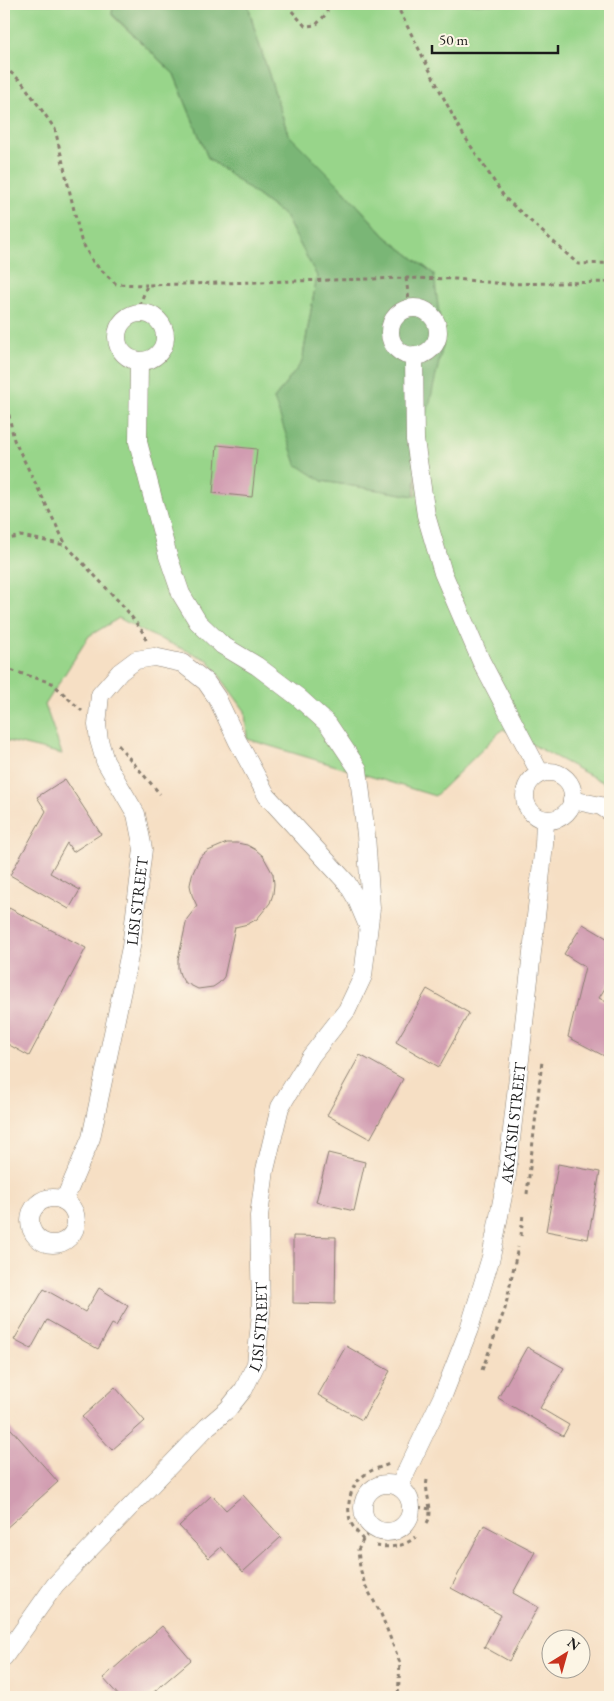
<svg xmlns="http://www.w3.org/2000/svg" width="614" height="1701" viewBox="0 0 614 1701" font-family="'EB Garamond',serif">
	<rect width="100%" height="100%" fill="#fcf5e5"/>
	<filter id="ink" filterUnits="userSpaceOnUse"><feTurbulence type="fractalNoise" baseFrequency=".02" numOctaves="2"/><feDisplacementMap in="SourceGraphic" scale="10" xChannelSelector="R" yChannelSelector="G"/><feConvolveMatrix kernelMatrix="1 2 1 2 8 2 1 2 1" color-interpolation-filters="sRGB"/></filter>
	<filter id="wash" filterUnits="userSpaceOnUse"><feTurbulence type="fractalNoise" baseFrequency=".0096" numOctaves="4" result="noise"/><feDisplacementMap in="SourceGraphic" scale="20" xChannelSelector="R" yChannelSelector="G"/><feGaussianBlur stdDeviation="1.12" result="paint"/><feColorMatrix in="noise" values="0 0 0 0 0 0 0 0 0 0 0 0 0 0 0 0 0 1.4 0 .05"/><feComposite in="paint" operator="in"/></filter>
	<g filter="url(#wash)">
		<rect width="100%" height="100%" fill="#f6dfc4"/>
		<!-- green -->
		<polygon fill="#98d58a" stroke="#5a7853" points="4,4 113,4 112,15 174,74 208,158 285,216 317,276 302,362 274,399 322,481 416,496 434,274 385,236 339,185 288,134 254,28 248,4 610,4 610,786 503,729 435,796 247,739 245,711 208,660 142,631 119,618 89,636 45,705 62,754 4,740"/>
		<!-- forest -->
		<polygon fill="#7ab676" stroke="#4b6949" points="113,4 248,4 254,28 288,134 339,185 385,236 434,274 443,345 429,406 421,426 414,496 322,481 296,464 274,399 302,362 317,276 285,216 208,158 174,74 112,14"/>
		<g id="blocks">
			<!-- building -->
			<g fill="#d19cb1">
				<polygon points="217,445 257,449 252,497 213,493"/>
				<polygon points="65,779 101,834 73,852 67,843 50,873 80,890 69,909 10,875 46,811 37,797"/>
				<polygon points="227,843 237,843 247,845 256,850 263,856 273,874 274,884 273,894 270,903 257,919 248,924 235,927 224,977 219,983 213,987 198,989 184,982 180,975 178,968 178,960 187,919 197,906 192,895 190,885 192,875 200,857 208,851"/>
				<polygon points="9,908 86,948 29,1056 4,1042 4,919"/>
				<polygon points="583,924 610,940 610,980 599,998 610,1004 610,1059 568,1037 585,967 564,954"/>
				<polygon points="427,989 469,1013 439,1067 396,1042"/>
				<polygon points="360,1055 403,1079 370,1139 327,1115"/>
				<polygon points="328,1153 365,1162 354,1211 316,1202"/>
				<polygon points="558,1164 600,1172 588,1239 546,1231"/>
				<polygon points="293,1236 336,1237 335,1304 293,1303"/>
				<polygon points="99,1288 128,1306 116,1326 112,1324 98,1349 47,1320 31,1349 14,1340 44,1289 85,1312"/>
				<polygon points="346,1346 390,1371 362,1420 318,1395"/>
				<polygon points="527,1347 564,1368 540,1408 569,1425 563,1436 498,1398"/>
				<polygon points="115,1387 145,1421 112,1450 82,1417"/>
				<polygon points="4,1421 58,1482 4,1530"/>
				<polygon points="212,1495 226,1510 243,1495 281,1537 243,1572 221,1547 209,1558 179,1526"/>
				<polygon points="484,1525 535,1552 513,1593 538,1607 509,1661 484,1647 501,1615 451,1588"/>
				<polygon points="162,1626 191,1660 148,1697 120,1697 103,1678"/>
			</g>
		</g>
	</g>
	<g filter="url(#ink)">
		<use href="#blocks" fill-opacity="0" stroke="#897e70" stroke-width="1"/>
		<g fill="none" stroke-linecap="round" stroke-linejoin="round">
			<defs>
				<g id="minor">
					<circle cx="414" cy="332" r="24"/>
					<circle cx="141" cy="337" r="24"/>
					<polyline points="414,355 415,440 426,515 443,573 481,661 540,773"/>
					<circle cx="549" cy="796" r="24"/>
					<polyline points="572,800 601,806 610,812"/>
					<circle cx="53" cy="1221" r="23"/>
					<path id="s1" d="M64,1201l27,-63 40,-191 12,-98 -7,-35 -31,-53 -6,-21 -2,-15 3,-30 20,-23 16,-12 18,-3 28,6 24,19 11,16 20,42 30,56 80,87 10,17 11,26"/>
					<circle cx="387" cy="1508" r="24"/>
					<path id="s2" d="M399,1487l45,-94 25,-64 22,-72 16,-82 37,-330 1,-25"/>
					<path id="s3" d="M4,1657l51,-72 152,-158 21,-18 16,-20 12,-25 5,-51 -2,-97 6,-46 15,-63 31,-51 36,-46 16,-34 8,-68 -5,-73 -8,-66 -30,-45 -30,-27 -41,-31 -35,-21 -24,-23 -17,-28 -13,-38 -30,-114 1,-81"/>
				</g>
			</defs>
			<!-- minor casing -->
			<use href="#minor" stroke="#897e70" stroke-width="19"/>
			<!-- path -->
			<g stroke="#897e70" stroke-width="3" stroke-dasharray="4 4" stroke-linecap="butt">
				<polyline points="288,4 291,10 305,26 316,25 327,13 327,4"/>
				<polyline points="396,4 459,128 505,198 578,264 610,263"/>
				<polyline points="4,67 22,82 55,129 81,240 93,262 116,284 147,285"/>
				<polyline points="406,278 410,308"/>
				<polyline points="137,313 147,285 406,278 456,279 505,284 610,282"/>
				<polyline points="4,391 14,440 66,545 125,608 142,631 147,642"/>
				<polyline points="4,540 21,536 65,545"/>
				<polyline points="4,668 52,683 82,711"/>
				<polyline points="118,745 160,794"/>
				<polyline points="527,1194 542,1061"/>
				<polyline points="521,1236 523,1213"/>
				<polyline points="482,1370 505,1309 518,1247"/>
				<path d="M427,1480c-3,14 8,30 0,43"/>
				<polyline points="418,1507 430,1509"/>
				<polyline points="374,1528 363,1540 358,1550 360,1568 365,1585 381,1614 400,1663 398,1697"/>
				<path d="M363,1540c-4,-6 -11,-13 -13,-20 -4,-17 1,-37 16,-46 8,-6 18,-7 25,-11"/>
				<path d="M376,1546c15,2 27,1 40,-9"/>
			</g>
			<!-- minor -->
			<use href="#minor" stroke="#fff" stroke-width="18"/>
		</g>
	</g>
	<g text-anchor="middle" stroke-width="5" stroke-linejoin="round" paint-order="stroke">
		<!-- street labels -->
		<g font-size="16" fill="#1c1c1c" stroke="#fcf5e5">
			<text dy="6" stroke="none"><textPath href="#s1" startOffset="310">LISI STREET</textPath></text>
			<text dy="6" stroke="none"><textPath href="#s2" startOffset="384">AKATSII STREET</textPath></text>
			<text dy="6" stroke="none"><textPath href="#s3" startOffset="426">LISI STREET</textPath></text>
		</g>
	</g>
	<!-- margin -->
	<rect width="614" height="1701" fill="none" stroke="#fcf5e5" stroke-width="20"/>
	<!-- north arrow -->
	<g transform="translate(566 1654) rotate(37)"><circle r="24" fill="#fcf5e5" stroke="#a29e95"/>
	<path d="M0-4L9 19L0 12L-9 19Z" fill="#c8321e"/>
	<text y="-8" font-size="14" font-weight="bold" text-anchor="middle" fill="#1c1c1c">N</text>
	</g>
	<!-- scale -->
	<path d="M432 45v8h126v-8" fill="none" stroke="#1c1c1c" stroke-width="2.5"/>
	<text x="439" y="45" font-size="15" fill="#1c1c1c" stroke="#fcf5e5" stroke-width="4" paint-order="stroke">50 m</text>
</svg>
